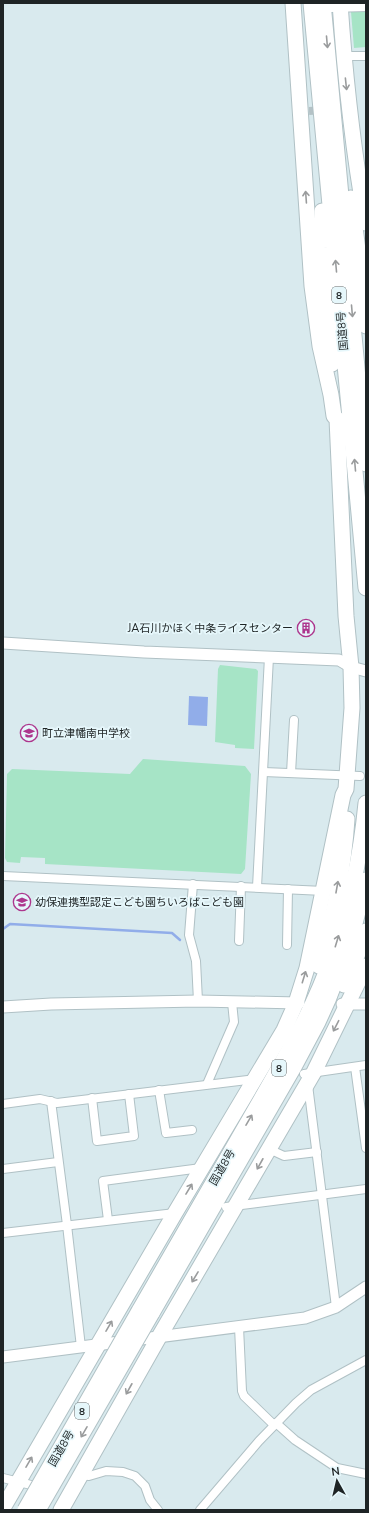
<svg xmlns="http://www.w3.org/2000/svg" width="369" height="1513" viewBox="0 0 369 1513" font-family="'Nunito Sans','Noto Sans JP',sans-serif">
	<rect width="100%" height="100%" fill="#d9eaee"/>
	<!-- green -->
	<g fill="#a6e4c6">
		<polygon points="366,11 366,47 354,48 351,12"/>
		<polygon points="220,665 256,669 258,671 254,749 235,748 235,745 215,742 218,669"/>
		<polygon points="143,759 245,766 251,774 245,869 241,874 45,864 45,858 21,857 20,863 7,862 5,858 7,774 12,769 130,774"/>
	</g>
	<!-- water -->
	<polygon fill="#91ade9" points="189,696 208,697 207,726 188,725"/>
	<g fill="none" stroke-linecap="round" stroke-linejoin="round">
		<!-- stream -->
		<polyline stroke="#91ade9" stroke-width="2.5" points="3,929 10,924 172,933 180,940"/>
		<!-- street-tunnel -->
		<polyline stroke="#b4c2c6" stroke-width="8" stroke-dasharray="8 4" stroke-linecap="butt" points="309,111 343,109"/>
		<defs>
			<g id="street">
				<polyline points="331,8 366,7"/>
				<polyline points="344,56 366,56"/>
				<polyline points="264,772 360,776"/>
				<polyline points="291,773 294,720"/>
				<polyline points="3,876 324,891"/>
				<polyline points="193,884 189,935 196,961 198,1001"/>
				<polyline points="257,887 269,657"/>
				<polyline points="239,941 241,886"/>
				<polyline points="287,945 288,889"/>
				<polyline points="355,1067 366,1148"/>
				<polyline points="304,1074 366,1065"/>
				<polyline points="207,1084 234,1022 232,1002"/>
				<polyline points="308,1085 336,1307"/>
				<polyline points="159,1090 166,1133 192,1130"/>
				<polyline points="92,1098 97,1141 134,1136 129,1094"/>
				<polyline points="51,1101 67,1225 81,1347"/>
				<polyline points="3,1104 40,1099 57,1103 256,1079"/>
				<polyline points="269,1149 284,1156 317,1152"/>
				<polyline points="3,1169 58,1162"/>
				<polyline points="226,1207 366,1189"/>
				<polyline points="108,1220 103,1181 201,1168"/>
				<polyline points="3,1233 175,1213"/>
				<polyline points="239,1327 242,1391 244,1396 274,1425"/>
				<polyline points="276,1423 295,1440 337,1468 366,1474"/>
				<polyline points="81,1475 89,1476 106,1471 123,1472 135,1476 145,1486 150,1500 158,1510"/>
				<polyline points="3,1478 31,1485"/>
				<polyline points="200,1510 259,1441 296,1403 311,1390 366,1360"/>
			</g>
			<g id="secondary">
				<polyline points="3,643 144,652 339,660 351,667 366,671"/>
				<polyline points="342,1004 366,1004"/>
				<polyline points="3,1007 51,1004 198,1001 299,1003"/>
				<polyline points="3,1357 305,1318 336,1307 366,1287"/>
			</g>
			<g id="highway">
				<polyline points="311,3 366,588"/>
				<polyline points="323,3 366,464"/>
				<path d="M340,3c5,74 13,147 26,220"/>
				<polyline points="351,198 363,287 366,326"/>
				<polyline points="322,211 323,248 332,364"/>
				<path d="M319,966c14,-46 25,-99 28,-147"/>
				<polyline points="344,985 363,942 366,931"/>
				<path d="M139,1311c38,-65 75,-131 113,-196 29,-51 61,-103 80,-159 18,-49 29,-101 34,-153"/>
				<polyline points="152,1313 294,1067 318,1022 328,1000 350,943 366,880"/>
				<polyline points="3,1508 175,1213 284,1030 296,1003 307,968 343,795 346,789 352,708 351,667 346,616 337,419 334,416 331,395 320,346 312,286 293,3"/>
				<polyline points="61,1510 159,1337 314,1072 366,966"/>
			</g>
		</defs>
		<!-- street casing -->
		<use href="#street" stroke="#b0c1c5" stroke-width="10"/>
		<!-- secondary casing -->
		<use href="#secondary" stroke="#b0c1c5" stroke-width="13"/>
		<!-- highway casing -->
		<use href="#highway" stroke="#b0c1c5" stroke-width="17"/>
		<!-- street -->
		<use href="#street" stroke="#fff" stroke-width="8"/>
		<!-- secondary -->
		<use href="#secondary" stroke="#fff" stroke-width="11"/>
		<!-- highway -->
		<use href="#highway" stroke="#fff" stroke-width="15"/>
		<defs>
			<g id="highway-bridge">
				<polyline points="25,1510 139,1311"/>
				<polyline points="38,1510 152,1313"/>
			</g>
		</defs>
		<!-- highway-bridge casing -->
		<use href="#highway-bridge" stroke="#b0c1c5" stroke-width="17" stroke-linecap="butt"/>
		<!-- highway-bridge -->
		<use href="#highway-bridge" stroke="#fff" stroke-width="15"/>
	</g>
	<!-- one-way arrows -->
	<defs><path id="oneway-shaft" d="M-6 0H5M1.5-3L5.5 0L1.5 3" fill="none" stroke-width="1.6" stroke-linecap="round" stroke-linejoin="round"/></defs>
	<g stroke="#9a9c9d">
		<use href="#oneway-shaft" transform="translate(327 42) rotate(85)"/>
		<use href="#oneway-shaft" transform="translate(346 84) rotate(84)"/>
		<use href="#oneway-shaft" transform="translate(306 197) rotate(-94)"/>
		<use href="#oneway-shaft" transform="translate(336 266) rotate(-95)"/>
		<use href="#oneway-shaft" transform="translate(352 311) rotate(85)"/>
		<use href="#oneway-shaft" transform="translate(355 465) rotate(-95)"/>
		<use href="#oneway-shaft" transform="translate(337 887) rotate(-80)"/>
		<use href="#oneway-shaft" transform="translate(337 941) rotate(-73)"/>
		<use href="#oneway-shaft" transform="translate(304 977) rotate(-73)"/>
		<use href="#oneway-shaft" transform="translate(336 1026) rotate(117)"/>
		<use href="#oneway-shaft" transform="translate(249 1120) rotate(-60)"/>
		<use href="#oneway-shaft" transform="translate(260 1164) rotate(119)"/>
		<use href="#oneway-shaft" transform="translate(189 1189) rotate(-59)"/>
		<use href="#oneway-shaft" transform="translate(195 1277) rotate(121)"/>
		<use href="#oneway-shaft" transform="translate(109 1326) rotate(-60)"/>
		<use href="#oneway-shaft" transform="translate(129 1389) rotate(119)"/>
		<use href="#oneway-shaft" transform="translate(84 1432) rotate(120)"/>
		<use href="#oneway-shaft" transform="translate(29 1462) rotate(-60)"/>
	</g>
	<!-- icons -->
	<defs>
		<symbol id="building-ring" viewBox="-11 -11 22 22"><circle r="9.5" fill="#e6f7fb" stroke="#ad368d" stroke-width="1.5"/><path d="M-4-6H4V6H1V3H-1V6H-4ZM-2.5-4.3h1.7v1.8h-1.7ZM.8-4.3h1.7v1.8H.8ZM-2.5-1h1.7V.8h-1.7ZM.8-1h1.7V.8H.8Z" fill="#ad368d"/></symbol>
		<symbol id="school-ring" viewBox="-11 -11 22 22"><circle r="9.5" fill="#e6f7fb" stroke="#ad368d" stroke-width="1.5"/><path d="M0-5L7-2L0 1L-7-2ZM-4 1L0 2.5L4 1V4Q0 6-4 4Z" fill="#ad368d"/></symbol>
	</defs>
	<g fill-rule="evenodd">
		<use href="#building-ring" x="296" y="618" width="20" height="20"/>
		<use href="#school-ring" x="19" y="723" width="20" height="20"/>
		<use href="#school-ring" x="12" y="892" width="20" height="20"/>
	</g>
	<g text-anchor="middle" stroke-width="3.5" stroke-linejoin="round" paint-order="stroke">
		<!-- shield labels -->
		<g fill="#e6f7fb" stroke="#5a6365" stroke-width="1">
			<rect x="332" y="287" width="14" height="16" rx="3"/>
			<rect x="272" y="1060" width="14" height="16" rx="3"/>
			<rect x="75" y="1403" width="14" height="16" rx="3"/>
		</g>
		<g font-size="10" font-weight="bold" fill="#1e2425">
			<text x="339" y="299">8</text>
			<text x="279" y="1072">8</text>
			<text x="82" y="1415">8</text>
		</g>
		<!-- street labels -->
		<g font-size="11" fill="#1e2425" stroke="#e6f7fb">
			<text transform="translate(342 331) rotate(-95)" y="4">国道8号</text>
			<text transform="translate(222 1167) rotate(-60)" y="4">国道8号</text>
			<text transform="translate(61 1448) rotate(-60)" y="4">国道8号</text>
		</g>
		<!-- poi labels -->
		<g font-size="11" fill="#1e2425" stroke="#e6f7fb" text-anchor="start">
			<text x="293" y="632" text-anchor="end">JA石川かほく中条ライスセンター</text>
			<text x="42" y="737">町立津幡南中学校</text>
			<text x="35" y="906">幼保連携型認定こども園ちいろばこども園</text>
		</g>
	</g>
	<!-- border -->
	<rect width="369" height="1513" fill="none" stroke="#1e2425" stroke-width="8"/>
	<!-- north arrow -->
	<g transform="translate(337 1481) rotate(352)" stroke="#e6f7fb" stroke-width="3" paint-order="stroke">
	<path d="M0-3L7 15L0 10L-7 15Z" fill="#1e2425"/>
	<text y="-6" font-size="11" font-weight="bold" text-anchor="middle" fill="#1e2425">N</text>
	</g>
</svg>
